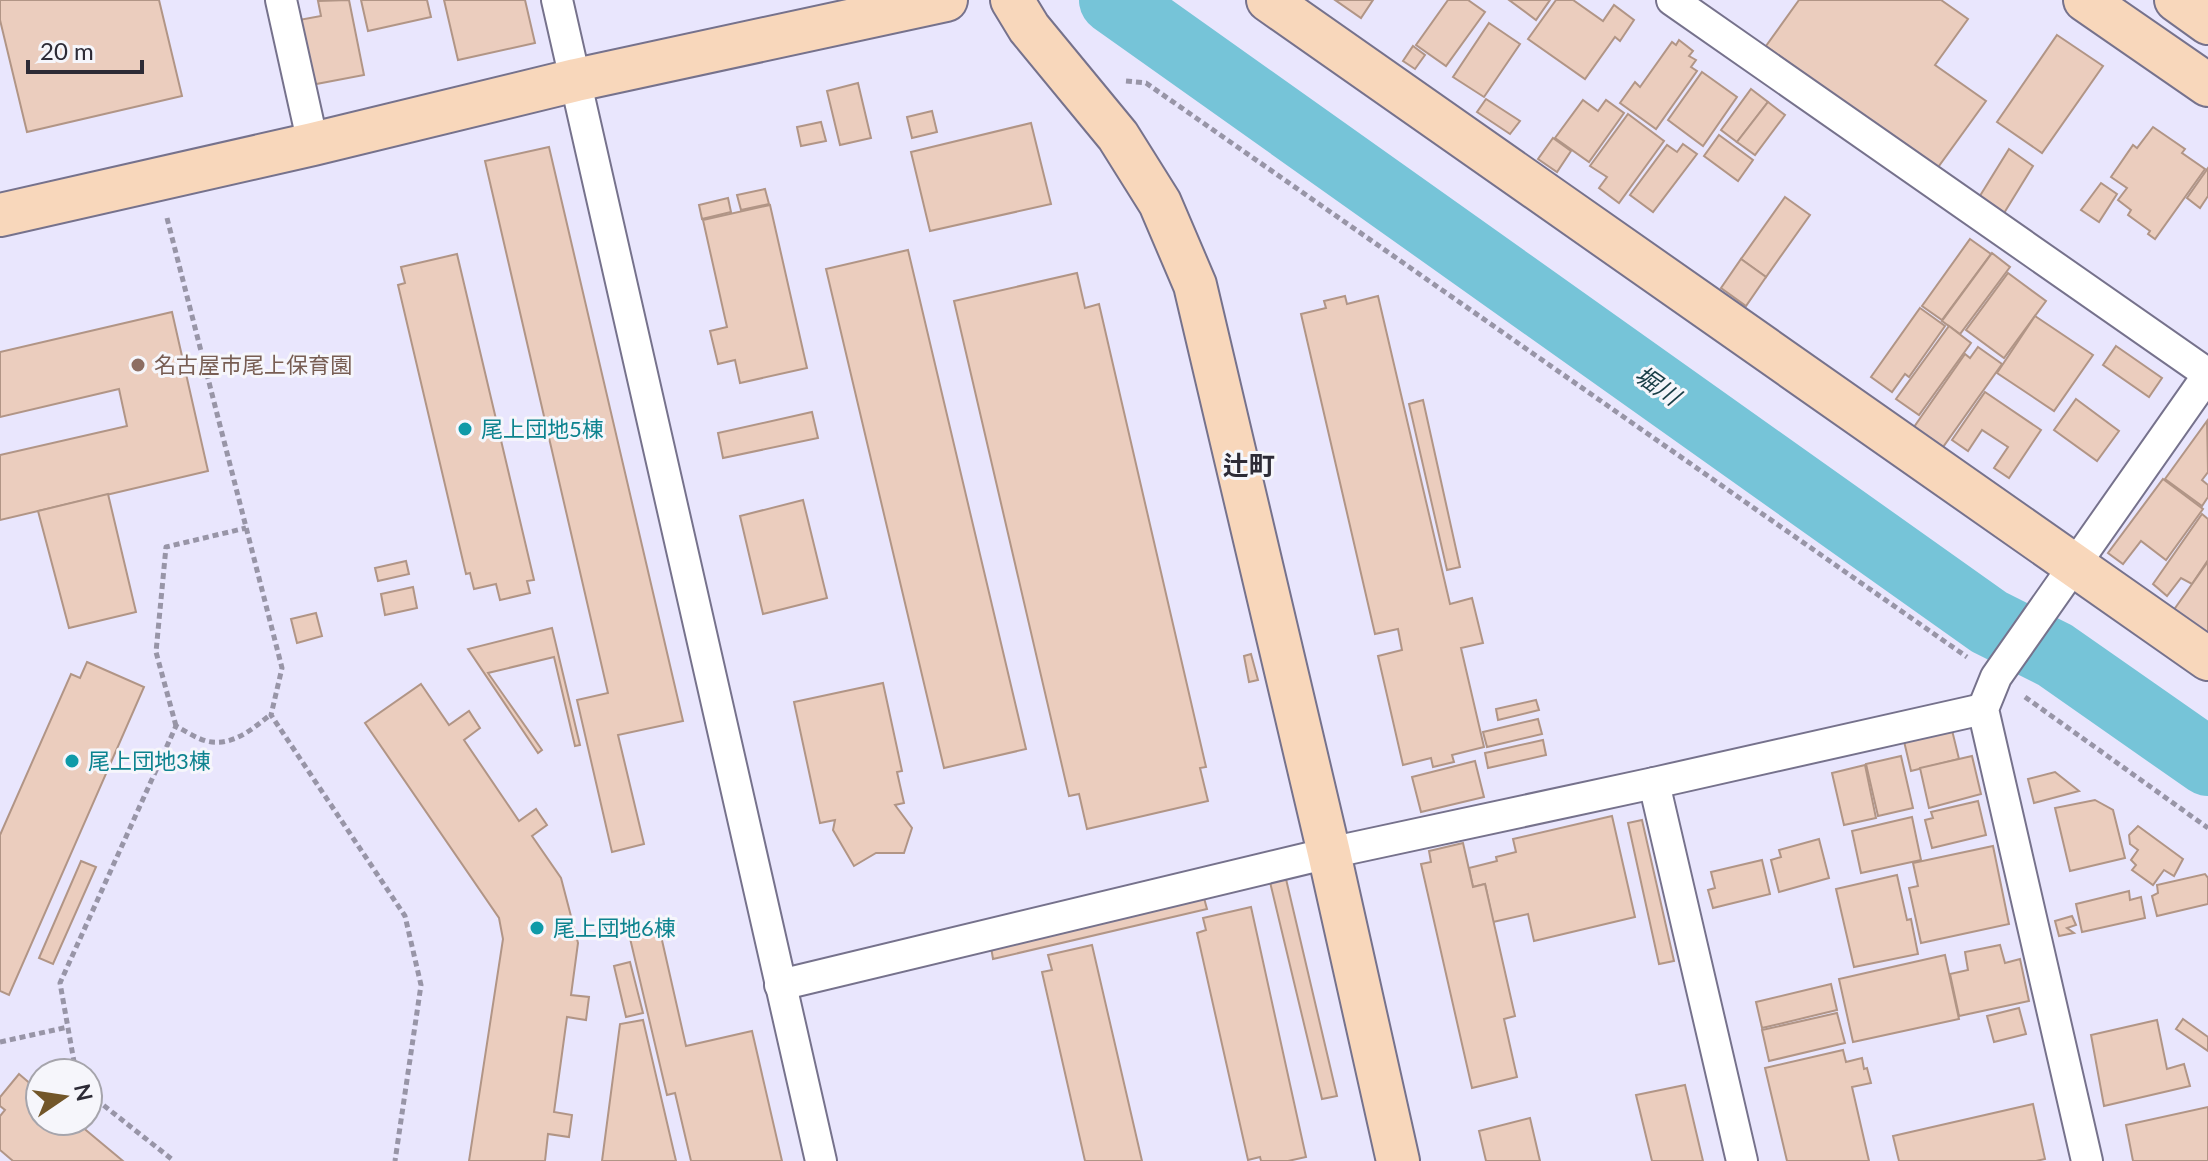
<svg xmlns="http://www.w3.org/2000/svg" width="2208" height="1161" viewBox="0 0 2208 1161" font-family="Lato,'Noto Sans JP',sans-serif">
	<rect width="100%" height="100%" fill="#e9e6fd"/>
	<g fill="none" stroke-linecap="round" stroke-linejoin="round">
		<!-- river -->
		<polyline stroke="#76c4d8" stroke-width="68" points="1113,0 1989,622 2055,655 2208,762"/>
	</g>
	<!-- building -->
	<g fill="#ebcdbe" stroke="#b19586" stroke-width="2">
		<polygon points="0,0 159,0 182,96 27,132 0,20"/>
		<polygon points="349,0 364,75 311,85 299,20 321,16 318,1"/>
		<polygon points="361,0 427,0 431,17 368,31"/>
		<polygon points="444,0 525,0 535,43 458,60"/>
		<polygon points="1335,0 1373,0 1361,18"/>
		<polygon points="1448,0 1468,0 1485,12 1446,66 1416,45"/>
		<polygon points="1509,0 1550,0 1536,20"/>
		<polygon points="1556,0 1573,0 1603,21 1614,5 1634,20 1620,41 1615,37 1585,79 1528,39"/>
		<polygon points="1799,0 1941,0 1968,19 1935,65 1986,101 1936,170 1766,46"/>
		<polygon points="1489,23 1520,44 1484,97 1453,77"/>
		<polygon points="2057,35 2103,66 2042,153 1997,122"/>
		<polygon points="1679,40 1693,51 1689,56 1696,60 1691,67 1697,71 1656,129 1620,103 1635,82 1640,87 1672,42 1676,45"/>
		<polygon points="1413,46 1425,55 1415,69 1403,61"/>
		<polygon points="1702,72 1737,97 1703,146 1668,120"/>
		<polygon points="858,83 871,138 840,145 827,91"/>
		<polygon points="1751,89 1768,102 1737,142 1721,130"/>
		<polygon points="1486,99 1520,121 1510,134 1477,112"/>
		<polygon points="1583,100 1598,111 1606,100 1624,113 1589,162 1555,138"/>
		<polygon points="1768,102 1785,115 1755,155 1737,142"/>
		<polygon points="932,111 937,132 912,138 907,117"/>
		<polygon points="1628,114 1664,141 1619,203 1599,188 1607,177 1590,166"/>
		<polygon points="821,122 826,141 801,146 797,127"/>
		<polygon points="1031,123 1051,204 930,231 911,152"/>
		<polygon points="2153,127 2185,149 2182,153 2205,169 2155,239 2148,234 2150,231 2128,215 2131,210 2118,200 2127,188 2111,177 2133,145 2137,148"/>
		<polygon points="1719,135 1753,160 1738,181 1704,156"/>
		<polygon points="1553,138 1571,151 1557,172 1538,159"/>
		<polygon points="1683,144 1697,154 1653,212 1630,195 1667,145 1677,152"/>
		<polygon points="549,147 683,721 618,735 644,844 612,852 577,700 608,693 485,161"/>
		<polygon points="2009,149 2033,166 2001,218 1978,199"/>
		<polygon points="2208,168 2208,196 2200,208 2187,198"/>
		<polygon points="2101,183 2117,194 2099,222 2081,210"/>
		<polygon points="765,189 769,204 741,210 737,195"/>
		<polygon points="1785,197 1810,215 1766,277 1741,259"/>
		<polygon points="728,198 731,212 702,219 699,205"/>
		<polygon points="770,205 807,368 740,383 735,360 718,364 710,331 727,327 703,220"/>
		<polygon points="1970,239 1991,254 1942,320 1922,306"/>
		<polygon points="908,250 1026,749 944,768 826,269"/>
		<polygon points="1992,253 2010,267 1960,334 1942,321"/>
		<polygon points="457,254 534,580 527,581 530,593 500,600 496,584 474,589 470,573 466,574 398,285 405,283 401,267"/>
		<polygon points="1741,259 1766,277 1746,306 1721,288"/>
		<polygon points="1077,273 1085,308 1099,304 1206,767 1200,768 1208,801 1087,829 1079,794 1069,796 954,301"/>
		<polygon points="2008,273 2046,301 2004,358 1966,330"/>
		<polygon points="1345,296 1347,304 1378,296 1450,604 1472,598 1483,643 1461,648 1484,747 1452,755 1454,762 1433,767 1431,758 1403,765 1378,656 1402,650 1398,629 1375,634 1301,314 1326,308 1324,301"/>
		<polygon points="1920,308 1945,326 1909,377 1905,374 1892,392 1871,377"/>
		<polygon points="172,312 208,471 0,520 0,455 127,426 119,389 0,417 0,352"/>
		<polygon points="2035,316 2093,355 2054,411 1997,373"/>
		<polygon points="1949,326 1971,343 1919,415 1896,399"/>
		<polygon points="2116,346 2162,378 2149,397 2103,365"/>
		<polygon points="1978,347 2002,364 1943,447 1914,427 1965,354 1970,358"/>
		<polygon points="1985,392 2041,430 2009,478 1994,468 2008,447 1982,430 1968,451 1952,440"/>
		<polygon points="2076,399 2119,431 2097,461 2054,430"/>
		<polygon points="1423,400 1460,567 1447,570 1409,404"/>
		<polygon points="812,412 818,438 723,458 718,433"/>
		<polygon points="2207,421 2208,472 2202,480 2208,485 2208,497 2202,506 2165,479"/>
		<polygon points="2163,479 2203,509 2166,560 2141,541 2123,564 2108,553"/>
		<polygon points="108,494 136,612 69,628 38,511"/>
		<polygon points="803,500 827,598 763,614 740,516"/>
		<polygon points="2202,514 2208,519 2208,560 2192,584 2181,578 2167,596 2153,584"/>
		<polygon points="406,561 409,574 378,581 375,568"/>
		<polygon points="2207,563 2208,563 2208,637 2173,611"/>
		<polygon points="413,587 417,608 385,615 381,594"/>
		<polygon points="316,613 322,636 297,643 291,619"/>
		<polygon points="552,628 580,745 575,746 554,657 488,673 542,750 538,753 468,649"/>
		<polygon points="1251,654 1258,680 1249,682 1244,656"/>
		<polygon points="87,662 144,687 9,995 0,991 0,835 71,674 80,678"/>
		<polygon points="883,683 902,771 897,772 904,803 895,805 912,828 904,853 876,853 854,866 833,830 835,820 820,823 794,702"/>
		<polygon points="421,684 449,725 469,711 480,728 464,740 519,821 536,809 547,825 532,836 561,878 578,943 571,995 589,997 586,1020 567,1017 554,1112 572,1115 569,1137 548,1134 545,1161 469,1161 503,939 499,918 365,723"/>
		<polygon points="1536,700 1539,710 1498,720 1496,709"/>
		<polygon points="1538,719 1542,734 1487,747 1483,732"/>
		<polygon points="1951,726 1959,759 1911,771 1903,737"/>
		<polygon points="1543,740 1546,755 1488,768 1485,753"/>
		<polygon points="1901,756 1913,808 1878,816 1866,764"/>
		<polygon points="1972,756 1981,794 1929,808 1920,768"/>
		<polygon points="1475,761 1484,797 1421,812 1412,777"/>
		<polygon points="1865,765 1876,818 1844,825 1832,773"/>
		<polygon points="2055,772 2079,791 2034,803 2028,779"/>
		<polygon points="2095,800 2113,810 2125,858 2070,871 2055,808"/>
		<polygon points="1978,801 1986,835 1932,848 1925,820 1933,818 1931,812"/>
		<polygon points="1612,816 1635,917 1534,941 1528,914 1493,922 1485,884 1473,887 1469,868 1497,861 1496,857 1516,852 1513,839"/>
		<polygon points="1912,817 1921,860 1861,873 1852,831"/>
		<polygon points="1642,820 1674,961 1659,964 1628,823"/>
		<polygon points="2138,826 2183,859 2174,876 2164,870 2153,885 2132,870 2136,865 2131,860 2138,850 2130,844 2129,835"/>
		<polygon points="1819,839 1829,878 1779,892 1771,860 1781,857 1779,850"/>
		<polygon points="1463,843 1473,887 1485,884 1515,1016 1504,1019 1517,1077 1472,1088 1421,864 1431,862 1429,851"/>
		<polygon points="1993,846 2009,924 1921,943 1909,888 1918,886 1913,863"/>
		<polygon points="1762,860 1770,894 1713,908 1708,890 1715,888 1711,872"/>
		<polygon points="81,861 96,867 53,964 39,958"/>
		<polygon points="2205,874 2208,878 2208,904 2157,916 2152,896 2158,893 2157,885"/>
		<polygon points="1897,875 1907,920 1911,919 1918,954 1854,967 1836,889"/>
		<polygon points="1286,879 1337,1096 1322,1099 1270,882"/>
		<polygon points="2129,891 2130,900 2141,897 2145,918 2082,932 2076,904"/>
		<polygon points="1204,898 1207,909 993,959 991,947"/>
		<polygon points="1251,907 1306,1157 1288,1161 1261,1161 1260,1157 1248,1160 1197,933 1206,930 1203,918"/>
		<polygon points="2072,916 2076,925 2067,928 2074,933 2059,936 2055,921"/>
		<polygon points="659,927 686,1046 752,1031 782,1161 691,1161 675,1093 667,1095 629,934"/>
		<polygon points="1092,945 1142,1161 1085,1161 1042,972 1052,970 1048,955"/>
		<polygon points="2000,945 2005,963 2020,959 2029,1001 1959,1016 1950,974 1968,970 1965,952"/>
		<polygon points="1945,955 1959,1019 1853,1042 1839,979"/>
		<polygon points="630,962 643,1013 626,1017 614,966"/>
		<polygon points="1831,984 1837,1010 1762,1028 1756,1002"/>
		<polygon points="2019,1008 2026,1034 1994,1042 1987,1016"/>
		<polygon points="1837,1013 1845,1043 1769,1061 1762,1030"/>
		<polygon points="2183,1019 2208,1037 2208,1051 2176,1029"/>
		<polygon points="643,1020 676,1161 602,1161 620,1024"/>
		<polygon points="2157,1020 2167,1069 2184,1064 2190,1086 2104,1106 2091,1035"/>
		<polygon points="1843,1050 1846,1062 1862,1058 1864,1069 1867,1068 1871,1083 1852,1087 1869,1161 1787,1161 1765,1068"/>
		<polygon points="19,1074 40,1092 40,1121 75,1121 123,1161 13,1161 0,1150 0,1116 5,1110 0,1106 0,1097"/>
		<polygon points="1685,1085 1703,1161 1652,1161 1636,1095"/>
		<polygon points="2033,1104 2045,1159 2036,1161 1899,1161 1893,1136"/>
		<polygon points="2208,1107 2208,1161 2133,1161 2126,1125"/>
		<polygon points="1530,1118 1540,1161 1486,1161 1479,1131"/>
	</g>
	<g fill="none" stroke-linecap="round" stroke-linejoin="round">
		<defs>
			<g id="street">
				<polyline points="281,0 313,144"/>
				<polyline points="557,0 821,1161"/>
				<polyline points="1672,0 2208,374"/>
				<polyline points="1654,783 1742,1161"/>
				<polyline points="780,985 1329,853 1654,783 1983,709"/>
				<polyline points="2087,1161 1983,709 1996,677 2208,375"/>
			</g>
			<g id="secondary">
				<polyline points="1012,0 1029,28 1118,136 1160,203 1195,285 1329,853 1398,1161"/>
				<polyline points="1268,0 2208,659"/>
				<polyline points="2085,0 2208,85"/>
				<polyline points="2176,0 2208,23"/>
				<polyline points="0,215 313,144 576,80 946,0"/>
			</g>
		</defs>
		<!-- street casing -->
		<use href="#street" stroke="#76728c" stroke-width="34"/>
		<!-- secondary casing -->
		<use href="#secondary" stroke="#76728c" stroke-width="46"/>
		<!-- path -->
		<g stroke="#9895a7" stroke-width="5" stroke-dasharray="6 4" stroke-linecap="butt">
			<polyline points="1126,81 1146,83 1967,657"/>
			<polyline points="167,218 282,668 271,715 405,916 421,985 395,1161"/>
			<polyline points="2025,697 2208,828"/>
			<polyline points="176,726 156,652 166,547 246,528"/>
			<polyline points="0,1042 68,1027"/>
			<path d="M76,1073l-16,-90 116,-257c9,5 20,12 30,15 26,6 45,-11 64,-26"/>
			<polyline points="88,1093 174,1161"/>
		</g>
		<!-- street -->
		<use href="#street" stroke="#fff" stroke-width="30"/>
		<!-- secondary -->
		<use href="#secondary" stroke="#f8d7bb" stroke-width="42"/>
	</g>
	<!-- markers -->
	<circle fill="#8d6e63" stroke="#f6f6fb" stroke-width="3" cx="138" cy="365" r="8"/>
	<g fill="#0f9aa8" stroke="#f6f6fb" stroke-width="3">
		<circle cx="465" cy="429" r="8"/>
		<circle cx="72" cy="761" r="8"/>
		<circle cx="537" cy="928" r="8"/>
	</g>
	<g text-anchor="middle" stroke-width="6" stroke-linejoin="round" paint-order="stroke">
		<!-- education labels -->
		<g font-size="22" fill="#785e54" stroke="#f6f6fb" text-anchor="start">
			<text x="154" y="373">名古屋市尾上保育園</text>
		</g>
		<!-- culture labels -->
		<g font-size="22" fill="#0d838f" stroke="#f6f6fb" text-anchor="start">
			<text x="481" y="437">尾上団地5棟</text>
			<text x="88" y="769">尾上団地3棟</text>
			<text x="553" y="936">尾上団地6棟</text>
		</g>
		<!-- water labels -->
		<g font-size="24" font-style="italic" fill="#193e47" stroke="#f6f6fb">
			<text transform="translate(1657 386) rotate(35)" y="8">堀川</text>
		</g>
		<!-- quarter labels -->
		<g font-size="26" font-weight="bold" fill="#2d2b36" stroke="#f6f6fb">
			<text x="1249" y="475">辻町</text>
		</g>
	</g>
	<!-- north arrow -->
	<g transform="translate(64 1097) rotate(77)"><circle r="38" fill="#f6f6fb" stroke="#a6a5ac" stroke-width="2"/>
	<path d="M0-6L14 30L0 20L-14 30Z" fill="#725629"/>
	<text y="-12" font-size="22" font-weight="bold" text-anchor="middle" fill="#2d2b36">N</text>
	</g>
	<!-- scale -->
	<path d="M28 60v12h114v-12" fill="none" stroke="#2d2b36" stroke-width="4"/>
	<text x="40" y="60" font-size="24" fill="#2d2b36" stroke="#f6f6fb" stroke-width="6" paint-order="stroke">20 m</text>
</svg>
